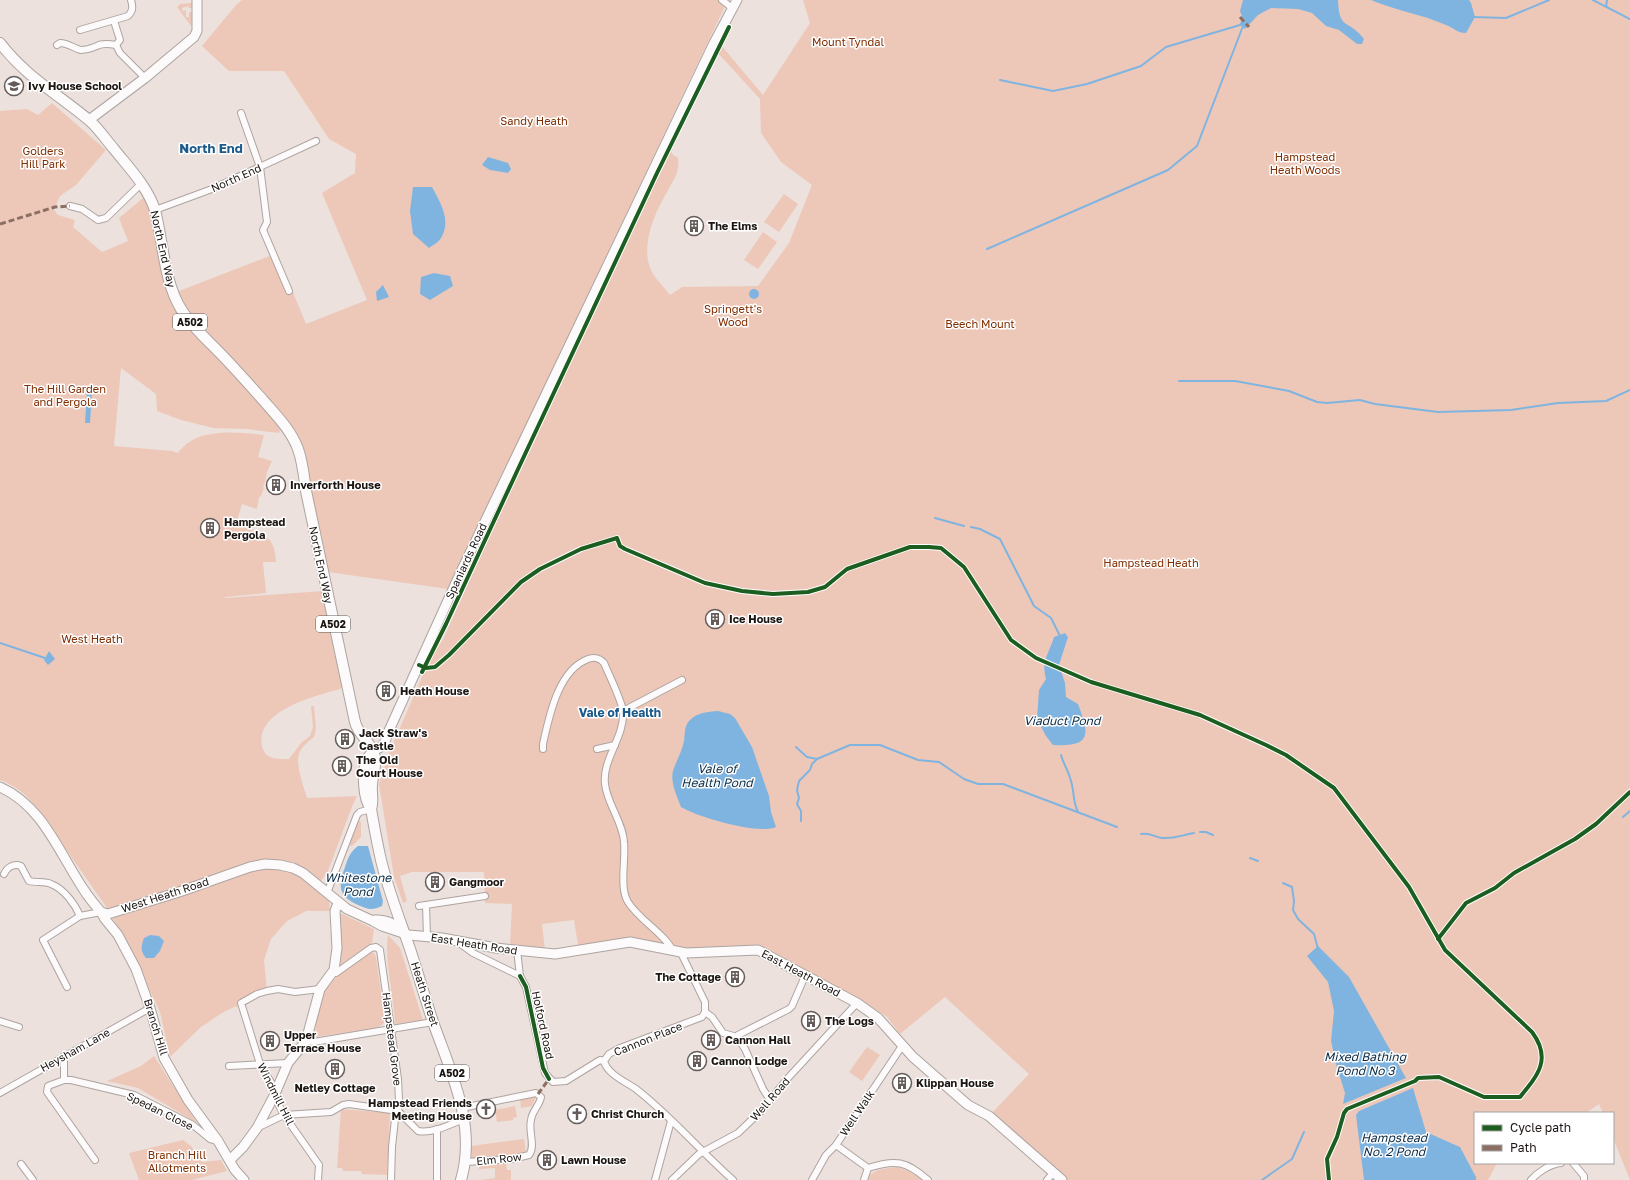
<svg xmlns="http://www.w3.org/2000/svg" width="1630" height="1180" viewBox="0 0 1630 1180" font-family="'Golos Text',sans-serif">
	<rect width="100%" height="100%" fill="#ece1dc"/>
	<!-- green -->
	<g fill="#edc8b9">
		<path d="M242,0h486l-280,589 -120,-17 -5,-23 1,-2 -3,-14 -2,-4 -17,-65 -33,-56c2,10 8,13 11,23l-1,2 -32,-4 -34,-1 -32,-8 -24,-9 -1,-17 -35,-26 -7,78 58,5 6,2c18,-26 58,-21 86,-18l-6,22 14,4 -5,11 -2,10 -2,4 1,2 -3,8 -2,1 -2,12 -15,-5 -5,17 2,4 15,6 -2,6 4,3 6,1 2,-6c10,7 11,15 12,27h-13l3,31 -41,4v1l98,-7 20,95 -3,3c-24,7 -85,21 -78,57 3,14 16,13 27,13l12,-16 9,-7 3,-9 -2,-21h3l2,23 -2,8c-5,4 -13,10 -15,17 -4,10 5,33 8,44l50,-2 -4,8 -25,67 -12,17 13,13 1,10h-24l-19,10 -16,18 -7,21 3,32 -24,14 -9,1 -12,6 -21,14 -31,30 -10,-45 -33,-70 -22,-37 -69,-98c-10,-13 -20,-21 -36,-27v-669l27,-2 11,6 14,-12 54,47 -30,35 -16,11 -6,14 4,5 17,5 -2,7 29,25 26,-11 -9,-23 29,-24 26,99 98,-38 16,36 4,-1 14,34 61,-24 -45,-107 33,-20 1,-19 -27,-15 -45,-68h-55l-27,-25 34,-41z"/>
		<path d="M803,0h827v1180l-17,-42v-25h-10l-4,-9 -13,9h-111v50h22l-9,17h-441l6,-8 -64,-56 40,-42 -84,-77 -45,37 -13,-17 -29,-19 -50,-25 -42,-25 -9,-3 -76,4 -51,-11 -51,13 -5,-31 -32,4 3,26 -35,-3 2,-43 -27,-1 -1,-31h-72l-12,4 7,25 -4,2 -9,-26 -15,-93 10,-31 39,-90 15,-24 112,-247 116,-241 2,4 5,3c2,14 -4,21 -11,34 -12,21 -26,51 -17,76 4,10 14,19 20,27l12,-8 76,-1 31,-43 23,-58 -31,-23 -20,-29 -1,-34 -43,-47 4,-7 42,50 47,-72z"/>
		<polygon points="192,3 192,8 189,8 188,6 182,8 182,11 186,10 186,17 189,17 189,12 192,12 193,23 191,26 177,7 180,4"/>
		<polygon points="784,194 798,204 779,232 764,222"/>
		<polygon points="763,232 777,242 758,269 744,260"/>
		<polygon points="358,820 361,822 361,837 352,846 349,845"/>
		<polygon points="342,914 374,929 372,943 339,966 338,915"/>
		<path d="M388,935l12,13 23,72 -28,4c-1,-27 -11,-64 -7,-89z"/>
		<path d="M373,952l3,5 9,62 -2,5 -6,4 -62,9c1,-15 2,-34 11,-48 10,-15 29,-26 43,-36z"/>
		<polygon points="867,1047 880,1055 862,1081 849,1072"/>
		<polygon points="154,1056 197,1123 138,1088 107,1081 141,1066"/>
		<polygon points="534,1095 536,1097 532,1106 521,1108 520,1099"/>
		<polygon points="515,1106 517,1117 513,1118 513,1120 497,1122 495,1110"/>
		<polygon points="341,1109 390,1113 387,1175 362,1174 361,1171 343,1171 342,1168 337,1168"/>
		<polygon points="524,1139 526,1152 522,1155 472,1160 471,1146"/>
		<polygon points="183,1140 191,1146 202,1162 221,1160 227,1171 192,1180 139,1180 129,1153"/>
		<polygon points="506,1163 507,1170 511,1170 511,1180 480,1180 495,1178 495,1168 479,1169 479,1165"/>
		<path d="M898,1167l12,5 13,8h-56l1,-4c9,-7 18,-8 30,-9z"/>
	</g>
	<!-- water -->
	<g fill="#80b4e0">
		<path d="M1243,0h95c1,31 11,19 26,39l-2,5h-5l-18,-14 -13,-4 -14,-13 -14,-4 -27,-1 -13,7 -13,14 -5,-4 2,-9 -2,-5z"/>
		<path d="M1371,0h98l2,3 4,14 -9,16c-9,0 -12,-5 -20,-8 -25,-11 -52,-15 -75,-25z"/>
		<polygon points="488,157 508,163 511,169 508,173 490,170 482,165"/>
		<path d="M413,187h19c8,15 20,34 9,51 -2,4 -8,7 -12,10l-16,-14 -3,-23z"/>
		<polygon points="434,273 450,276 453,286 430,300 420,294 421,277"/>
		<polygon points="383,285 389,297 377,301 376,292"/>
		<circle cx="754" cy="294" r="5"/>
		<polygon points="87,392 92,392 90,423 85,423"/>
		<path d="M1065,633l3,4 -9,28 6,18 1,14 12,7c11,30 15,43 -25,41l-7,-9 -9,-17 2,-29 7,-11c-5,-19 3,-25 8,-42z"/>
		<polygon points="49,651 55,659 48,665 44,660"/>
		<path d="M718,711l12,3 5,4 17,29 17,49 2,16 5,15c-17,8 -79,-10 -95,-20 -4,-10 -11,-25 -8,-36 3,-10 9,-19 11,-30 1,-7 0,-14 5,-20 8,-9 19,-9 29,-10z"/>
		<path d="M358,846h10l15,55 -1,5c-10,5 -15,3 -24,-1 -20,-9 -20,-19 -13,-38 3,-9 5,-15 13,-21z"/>
		<path d="M150,935l9,1 5,5 -4,10 -6,7h-8c-6,-7 -5,-12 -2,-20z"/>
		<polygon points="1318,946 1349,977 1406,1078 1343,1104 1345,1093 1336,1064 1331,1041 1334,1011 1328,982 1307,956"/>
		<polygon points="1413,1088 1426,1132 1460,1147 1476,1177 1476,1180 1364,1180 1356,1115 1359,1111"/>
	</g>
	<g fill="none" stroke-linecap="round" stroke-linejoin="round">
		<!-- stream -->
		<g stroke="#80b4e0" stroke-width="2">
			<polyline points="1593,0 1630,19"/>
			<polyline points="1606,7 1607,0"/>
			<polyline points="1473,17 1506,18 1549,0"/>
			<polyline points="1000,80 1053,91 1087,84 1141,66 1166,47 1240,25 1242,23"/>
			<polyline points="987,249 1168,170 1197,146 1243,26"/>
			<polyline points="1179,381 1235,381 1289,391 1317,402 1327,403 1360,400 1375,404 1438,412 1511,410 1558,403 1606,401 1630,390"/>
			<polyline points="935,518 964,526"/>
			<polyline points="971,527 980,529 1000,539 1034,606 1051,618 1060,636"/>
			<polyline points="0,643 45,658"/>
			<polyline points="796,747 807,757 817,759"/>
			<path d="M1061,755c2,8 7,15 9,23 5,13 2,22 8,34"/>
			<polyline points="1623,817 1630,811"/>
			<polyline points="801,821 801,811 797,804 799,798 797,790 799,781 810,770 812,764 817,759 850,745 880,745 918,760 939,762 964,779 978,784 1003,784 1117,827"/>
			<polyline points="1200,832 1206,832 1213,835"/>
			<path d="M1141,834c8,-2 14,3 21,4 14,1 19,-3 32,-5"/>
			<polyline points="1250,858 1258,861"/>
			<polyline points="1283,883 1292,887 1294,901 1293,910 1298,919 1314,934 1318,949"/>
			<polyline points="1262,1180 1292,1159 1304,1132"/>
		</g>
		<defs>
			<g id="street">
				<polyline points="722,0 732,8"/>
				<polyline points="114,21 120,40 116,45"/>
				<path d="M80,30l48,-14c5,-5 5,-9 3,-16"/>
				<path d="M57,45l3,-2c8,0 15,6 21,7 7,0 10,-2 16,-4 5,-3 13,-2 19,-1l4,8 25,25"/>
				<polyline points="241,113 260,167 267,222 263,230 289,291"/>
				<polyline points="70,206 82,209 98,220 106,218 141,184"/>
				<polyline points="155,210 212,189 316,141"/>
				<polyline points="623,711 682,680"/>
				<path d="M543,749v-5c6,-27 15,-74 45,-85 6,-2 11,-2 16,4 5,12 17,36 19,48 2,26 -21,48 -18,73 2,20 18,38 19,58 2,17 -5,46 4,60 11,18 37,32 45,49"/>
				<polyline points="597,749 615,745"/>
				<path d="M4,874c3,-6 9,-11 17,-8l8,15c7,2 16,0 22,3 13,5 24,20 29,32"/>
				<polyline points="327,893 357,815 360,812 371,809"/>
				<polyline points="426,905 427,936"/>
				<polyline points="419,906 485,896"/>
				<polyline points="458,942 473,953 520,976 517,950"/>
				<polyline points="333,973 336,973 371,948 376,947 380,950 398,1079 399,1100 398,1111 395,1119 392,1147 391,1180"/>
				<polyline points="520,976 526,987 545,1073 553,1082 566,1081 600,1060 604,1061 609,1054 620,1048 702,1017 705,1012 705,1002 681,953"/>
				<polyline points="67,987 43,940 80,916 101,912"/>
				<polyline points="705,1012 712,1017 723,1033 737,1037"/>
				<polyline points="0,1021 19,1027"/>
				<polyline points="737,1037 738,1035 789,1009 792,1006 805,976"/>
				<polyline points="737,1037 745,1049 763,1089 770,1100"/>
				<polyline points="306,1041 314,1042 433,1022"/>
				<path d="M604,1061c3,13 22,21 32,28 35,27 64,62 97,91"/>
				<polyline points="229,1066 288,1063"/>
				<polyline points="64,1080 64,1056"/>
				<polyline points="0,1093 150,1008"/>
				<path d="M462,1108l74,-15 5,4c-1,8 -9,14 -10,23 -3,11 5,26 -2,35l-17,4 -46,3"/>
				<path d="M257,1128l27,-13 47,-3 12,-7 6,-1 49,7 20,20c14,3 33,-7 46,-12"/>
				<polyline points="437,1129 437,1180"/>
				<polyline points="836,1145 868,1168"/>
				<polyline points="95,1160 47,1092 48,1086 64,1080 71,1080 134,1095 193,1125 210,1139 218,1141"/>
				<polyline points="1573,1163 1584,1176 1584,1180"/>
				<polyline points="21,1164 33,1180"/>
				<path d="M868,1168c28,-9 38,-7 60,12"/>
				<polyline points="318,1180 319,1165 284,1115 274,1096 272,1084 260,1064 241,1003 257,994 267,991 278,989 295,992 320,989"/>
				<polyline points="655,1180 671,1121"/>
				<polyline points="672,1180 699,1154 738,1133 761,1111 788,1078 857,1003"/>
				<polyline points="812,1180 826,1155 836,1145 902,1046"/>
				<polyline points="864,1180 868,1168"/>
				<polyline points="1047,1180 1054,1172"/>
				<path d="M1531,1180c7,-8 19,-16 30,-17"/>
			</g>
			<g id="secondary">
				<polyline points="89,120 145,78 194,37 197,31 197,0"/>
				<path d="M373,751c9,-4 12,-6 14,-16l72,-159 255,-533 23,-43"/>
				<path d="M0,787c43,19 59,66 84,103 5,8 11,15 17,22l7,2 71,-22 71,-25 15,-3 15,1 13,3 10,5 44,36 26,12 9,5 27,9 33,3 54,10 59,6 75,-12 56,11 72,-3 99,53 21,15 35,39 55,48 21,11 73,64"/>
				<polyline points="101,912 105,919 118,935 136,969 150,1008 164,1058 188,1100 218,1141 235,1170 244,1180"/>
				<path d="M374,920c13,-1 22,4 30,13"/>
				<polyline points="230,1160 243,1147 257,1128 274,1096 288,1063 306,1041 320,989 334,970 337,948 335,911 338,903"/>
			</g>
			<g id="primary">
				<path d="M0,43c26,34 58,51 90,78 9,8 16,19 24,28 15,19 33,37 41,61 8,31 9,72 26,99 9,15 22,27 34,39 17,17 32,34 48,52 13,15 28,30 35,49 5,14 6,28 8,42l49,231c3,12 13,18 18,29 5,11 0,22 -1,33 -1,9 2,17 -1,25"/>
				<path d="M373,751c-2,3 -4,5 -6,8 -5,12 -4,40 4,50 3,17 6,34 10,51 7,30 19,60 29,89 8,24 15,49 23,73 18,51 44,103 28,158"/>
			</g>
		</defs>
		<!-- street casing -->
		<use href="#street" stroke="#ada4a1" stroke-width="8"/>
		<!-- secondary casing -->
		<use href="#secondary" stroke="#ada4a1" stroke-width="11"/>
		<!-- primary casing -->
		<use href="#primary" stroke="#ada4a1" stroke-width="12"/>
		<!-- street -->
		<use href="#street" stroke="#fcfafa" stroke-width="6"/>
		<!-- secondary -->
		<use href="#secondary" stroke="#fcfafa" stroke-width="9"/>
		<!-- primary -->
		<use href="#primary" stroke="#fcfafa" stroke-width="10"/>
		<!-- quiet -->
		<g stroke="#8d6e63" stroke-width="3" stroke-dasharray="6 3" stroke-linecap="butt">
			<polyline points="1240,17 1249,27"/>
			<polyline points="0,224 55,207 70,206"/>
			<polyline points="538,1094 549,1079"/>
		</g>
		<defs>
			<g id="cycleway">
				<path d="M419,665l7,3 9,-1 14,-12 72,-73 19,-13 41,-20 36,-11 3,8 5,3 80,34 37,8 31,3 35,-2 17,-5 22,-18 63,-22h19l12,1 23,19 47,73 25,18 55,24 109,33 66,30 20,10 48,33 75,99 36,63 87,82c20,27 6,43 -12,65h-36l-45,-20 -21,1 -3,3 -68,28 -3,4 -7,24 -10,22 2,21"/>
				<polyline points="422,672 446,624 519,467 657,173 729,27"/>
				<polyline points="1438,939 1466,903 1495,888 1514,873 1575,839 1596,824 1630,792"/>
				<polyline points="520,976 526,987 543,1068 549,1079"/>
			</g>
		</defs>
		<!-- cycleway casing -->
		<use href="#cycleway" stroke="#fff" stroke-width="6"/>
		<!-- cycleway -->
		<use href="#cycleway" stroke="#1b5e20" stroke-width="4"/>
	</g>
	<!-- icons -->
	<defs>
		<symbol id="school-ring" viewBox="-11 -11 22 22"><circle r="9.5" fill="#fff" stroke="#655c59" stroke-width="1.5"/><path d="M0-5L7-2L0 1L-7-2ZM-4 1L0 2.5L4 1V4Q0 6-4 4Z" fill="#655c59"/></symbol>
		<symbol id="building-ring" viewBox="-11 -11 22 22"><circle r="9.5" fill="#fff" stroke="#655c59" stroke-width="1.5"/><path d="M-4-6H4V6H1V3H-1V6H-4ZM-2.5-4.3h1.7v1.8h-1.7ZM.8-4.3h1.7v1.8H.8ZM-2.5-1h1.7V.8h-1.7ZM.8-1h1.7V.8H.8Z" fill="#655c59"/></symbol>
		<symbol id="church-ring" viewBox="-11 -11 22 22"><circle r="9.5" fill="#fff" stroke="#655c59" stroke-width="1.5"/><path d="M-1.2-6h2.4v3.5h3.3v2.4h-3.3V6h-2.4V-.1h-3.3v-2.4h3.3Z" fill="#655c59"/></symbol>
	</defs>
	<g fill-rule="evenodd">
		<use href="#school-ring" x="3" y="75" width="22" height="22"/>
		<use href="#building-ring" x="683" y="215" width="22" height="22"/>
		<use href="#building-ring" x="265" y="474" width="22" height="22"/>
		<use href="#building-ring" x="199" y="517" width="22" height="22"/>
		<use href="#building-ring" x="704" y="608" width="22" height="22"/>
		<use href="#building-ring" x="375" y="680" width="22" height="22"/>
		<use href="#building-ring" x="334" y="728" width="22" height="22"/>
		<use href="#building-ring" x="331" y="755" width="22" height="22"/>
		<use href="#building-ring" x="424" y="871" width="22" height="22"/>
		<use href="#building-ring" x="724" y="966" width="22" height="22"/>
		<use href="#building-ring" x="800" y="1010" width="22" height="22"/>
		<use href="#building-ring" x="700" y="1029" width="22" height="22"/>
		<use href="#building-ring" x="259" y="1030" width="22" height="22"/>
		<use href="#building-ring" x="686" y="1050" width="22" height="22"/>
		<use href="#building-ring" x="324" y="1058" width="22" height="22"/>
		<use href="#building-ring" x="891" y="1072" width="22" height="22"/>
		<use href="#church-ring" x="475" y="1098" width="22" height="22"/>
		<use href="#church-ring" x="566" y="1103" width="22" height="22"/>
		<use href="#building-ring" x="536" y="1149" width="22" height="22"/>
	</g>
	<g text-anchor="middle" stroke-width="3" stroke-linejoin="round" paint-order="stroke">
		<!-- shield labels -->
		<g fill="#fff" stroke="#605b59" stroke-width="1">
			<rect x="173" y="314" width="34" height="16" rx="3"/>
			<rect x="316" y="616" width="34" height="16" rx="3"/>
			<rect x="435" y="1065" width="34" height="16" rx="3"/>
		</g>
		<g font-size="10" font-weight="bold" fill="#1c1512">
			<text x="190" y="326">A502</text>
			<text x="333" y="628">A502</text>
			<text x="452" y="1077">A502</text>
		</g>
		<!-- park labels -->
		<g font-size="11" fill="#7f2d01" stroke="#fff">
			<text x="848" y="46">Mount Tyndal</text>
			<text x="534" y="125">Sandy Heath</text>
			<text x="43" y="155">Golders<tspan x="43" dy="13">Hill Park</tspan></text>
			<text x="1305" y="161">Hampstead<tspan x="1305" dy="13">Heath Woods</tspan></text>
			<text x="733" y="313">Springett's<tspan x="733" dy="13">Wood</tspan></text>
			<text x="980" y="328">Beech Mount</text>
			<text x="65" y="393">The Hill Garden<tspan x="65" dy="13">and Pergola</tspan></text>
			<text x="1151" y="567">Hampstead Heath</text>
			<text x="92" y="643">West Heath</text>
			<text x="177" y="1159">Branch Hill<tspan x="177" dy="13">Allotments</tspan></text>
		</g>
		<!-- poi labels -->
		<g font-size="11" font-weight="bold" fill="#1c1512" stroke="#fff" text-anchor="start">
			<text x="28" y="90">Ivy House School</text>
			<text x="708" y="230">The Elms</text>
			<text x="290" y="489">Inverforth House</text>
			<text x="224" y="526">Hampstead<tspan x="224" dy="13">Pergola</tspan></text>
			<text x="729" y="623">Ice House</text>
			<text x="400" y="695">Heath House</text>
			<text x="359" y="737">Jack Straw's<tspan x="359" dy="13">Castle</tspan></text>
			<text x="356" y="764">The Old<tspan x="356" dy="13">Court House</tspan></text>
			<text x="449" y="886">Gangmoor</text>
			<text x="721" y="981" text-anchor="end">The Cottage</text>
			<text x="825" y="1025">The Logs</text>
			<text x="284" y="1039">Upper<tspan x="284" dy="13">Terrace House</tspan></text>
			<text x="725" y="1044">Cannon Hall</text>
			<text x="711" y="1065">Cannon Lodge</text>
			<text x="916" y="1087">Klippan House</text>
			<text x="335" y="1092" text-anchor="middle">Netley Cottage</text>
			<text x="472" y="1107" text-anchor="end">Hampstead Friends<tspan x="472" dy="13">Meeting House</tspan></text>
			<text x="591" y="1118">Christ Church</text>
			<text x="561" y="1164">Lawn House</text>
		</g>
		<!-- street labels -->
		<g font-size="11" fill="#1c1512" stroke="#fff">
			<text transform="translate(236 178) rotate(-24)" y="4">North End</text>
			<text transform="translate(163 249) rotate(77)" y="4">North End Way</text>
			<text transform="translate(466 561) rotate(-65)" y="4">Spaniards Road</text>
			<text transform="translate(321 565) rotate(78)" y="4">North End Way</text>
			<text transform="translate(165 895) rotate(-18)" y="4">West Heath Road</text>
			<text transform="translate(474 944) rotate(9)" y="4">East Heath Road</text>
			<text transform="translate(801 973) rotate(28)" y="4">East Heath Road</text>
			<text transform="translate(425 994) rotate(72)" y="4">Heath Street</text>
			<text transform="translate(543 1025) rotate(78)" y="4">Holford Road</text>
			<text transform="translate(156 1027) rotate(73)" y="4">Branch Hill</text>
			<text transform="translate(392 1039) rotate(83)" y="4">Hampstead Grove</text>
			<text transform="translate(648 1039) rotate(-22)" y="4">Cannon Place</text>
			<text transform="translate(75 1050) rotate(-29)" y="4">Heysham Lane</text>
			<text transform="translate(276 1094) rotate(63)" y="4">Windmill Hill</text>
			<text transform="translate(770 1099) rotate(-49)" y="4">Well Road</text>
			<text transform="translate(160 1111) rotate(26)" y="4">Spedan Close</text>
			<text transform="translate(857 1113) rotate(-56)" y="4">Well Walk</text>
			<text transform="translate(499 1159) rotate(-6)" y="4">Elm Row</text>
		</g>
		<!-- neighbourhood labels -->
		<g font-size="12" font-weight="bold" fill="#1b5a8a" stroke="#fff">
			<text x="620" y="717">Vale of Health</text>
		</g>
		<!-- water labels -->
		<g font-size="12" font-style="italic" fill="#092b46" stroke="#fff">
			<text x="1062" y="725">Viaduct Pond</text>
			<text x="717" y="773">Vale of<tspan x="717" dy="14">Health Pond</tspan></text>
			<text x="358" y="882">Whitestone<tspan x="358" dy="14">Pond</tspan></text>
			<text x="1365" y="1061">Mixed Bathing<tspan x="1365" dy="14">Pond No 3</tspan></text>
			<text x="1394" y="1142">Hampstead<tspan x="1394" dy="14">No. 2 Pond</tspan></text>
		</g>
		<!-- quarter labels -->
		<g font-size="13" font-weight="bold" fill="#1b5a8a" stroke="#fff">
			<text x="211" y="153">North End</text>
		</g>
	</g>
	<!-- legend -->
	<rect x="1474" y="1112" width="140" height="52" fill="#ffffff" stroke="#a4a1a0"/>
	<rect x="1482" y="1125" width="20" height="6" fill="#1b5e20" stroke="#a4a1a0"/>
	<text x="1510" y="1132" font-size="12" fill="#1c1512">Cycle path</text>
	<rect x="1482" y="1145" width="20" height="6" fill="#8d6e63" stroke="#a4a1a0"/>
	<text x="1510" y="1152" font-size="12" fill="#1c1512">Path</text>
</svg>
